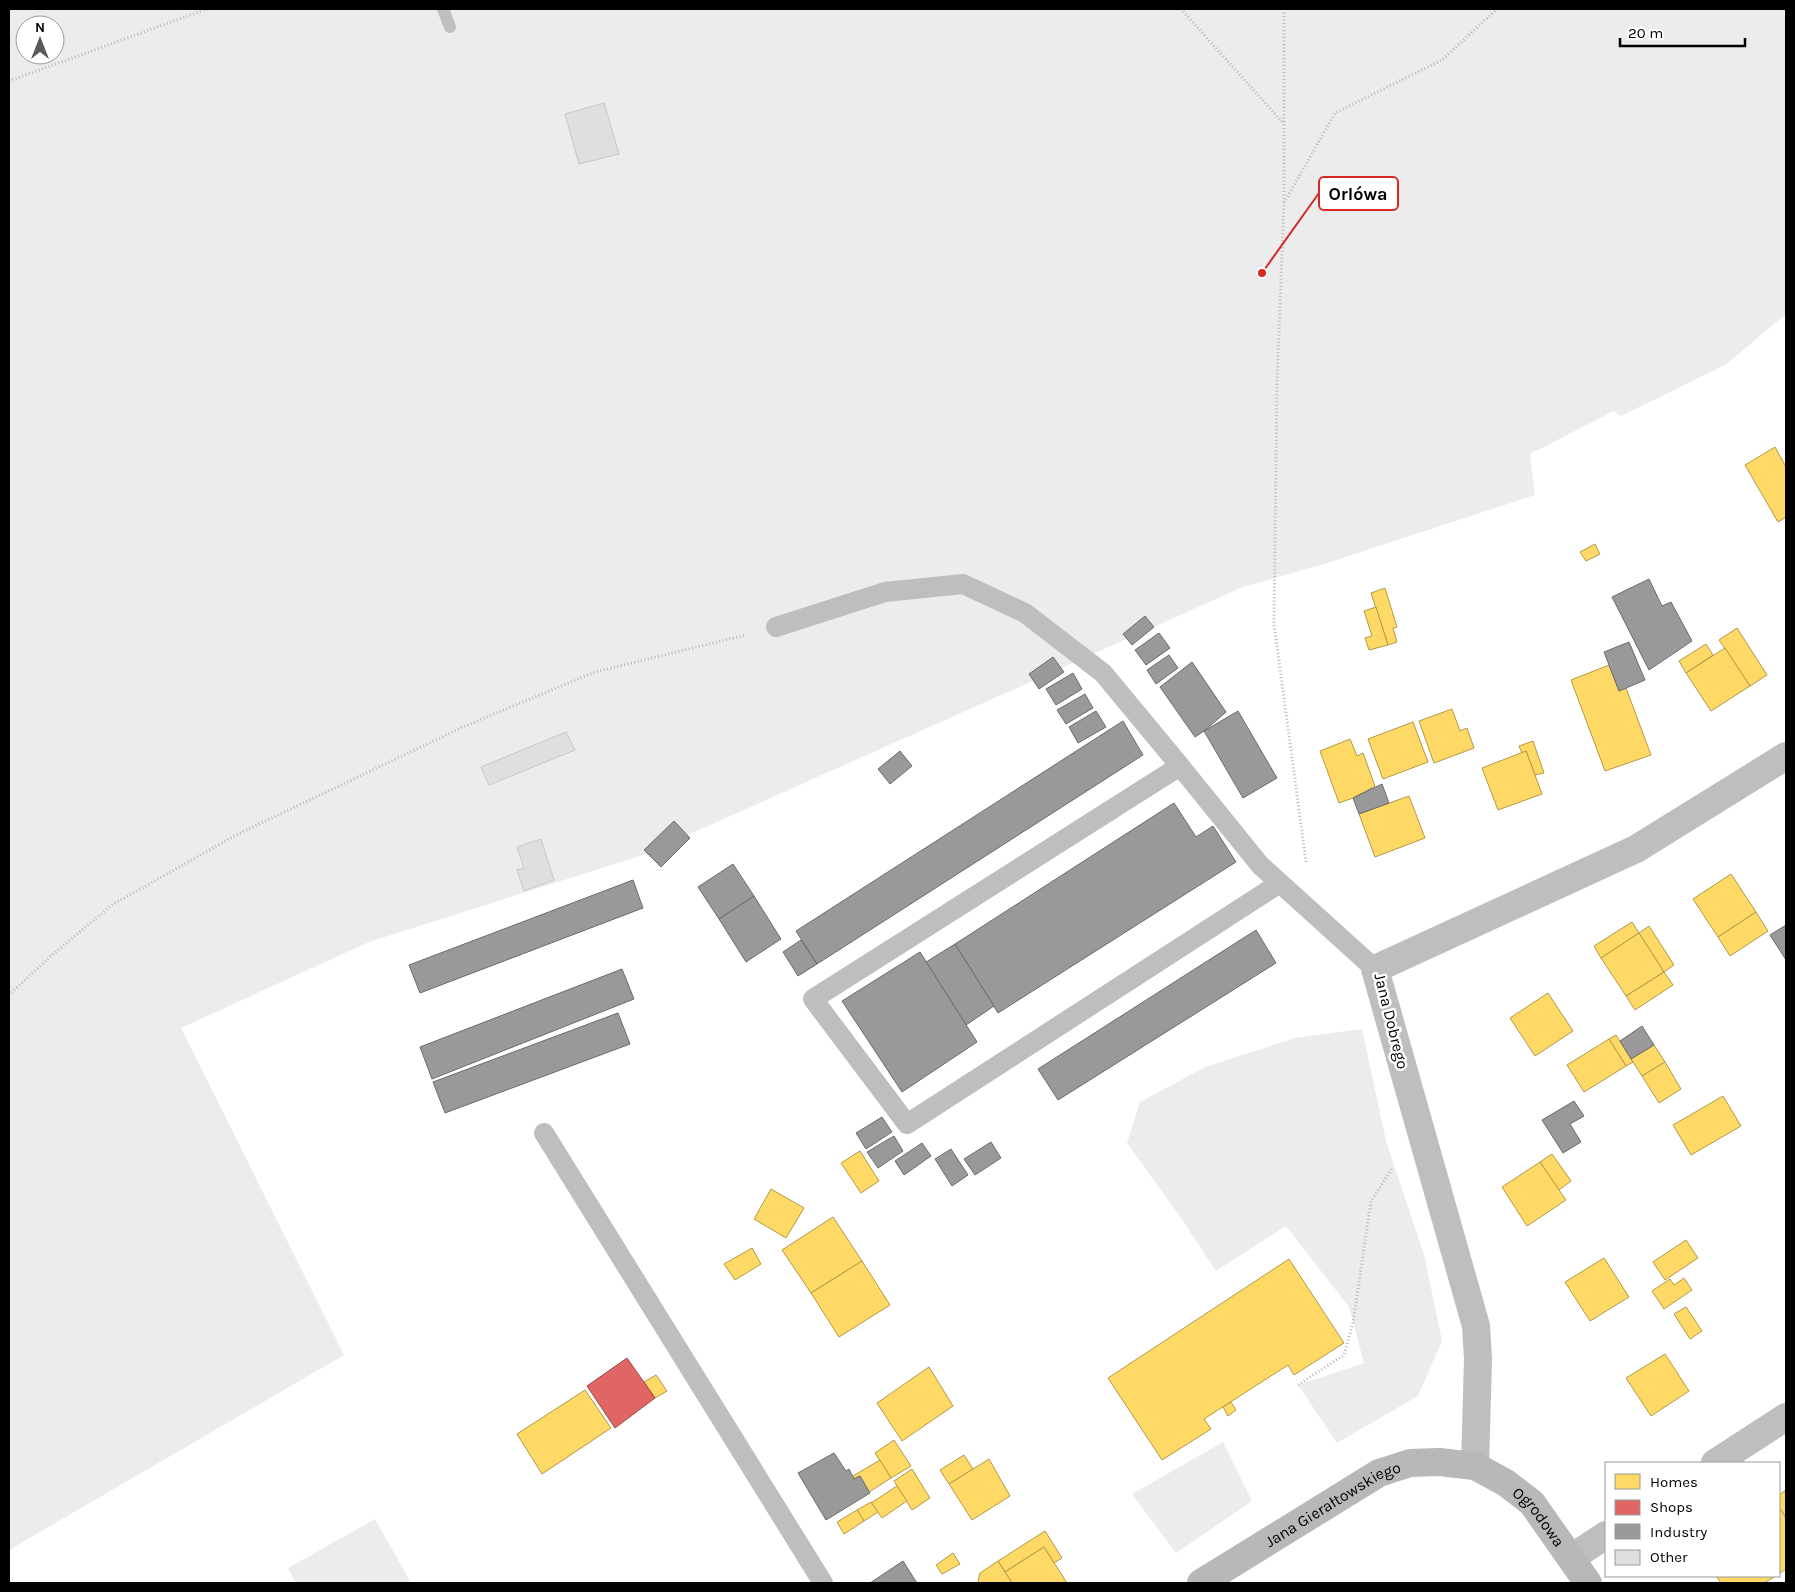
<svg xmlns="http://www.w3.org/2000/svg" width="1795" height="1592" viewBox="0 0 1795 1592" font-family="Karla,sans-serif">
	<rect width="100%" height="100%" fill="#fff"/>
	<!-- green -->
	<g fill="#ececec" fill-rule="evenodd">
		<path d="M9,9h1777v305l-61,51 -104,51 -7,-5 -84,43 5,41 -211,69 -81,23 -600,268 -274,87 -188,86 163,327 -335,195zM25,25h30v30h-30z"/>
		<polygon points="1362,1029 1386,1141 1424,1254 1442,1341 1418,1396 1337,1443 1298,1385 1364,1363 1349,1307 1286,1226 1216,1271 1179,1215 1127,1143 1140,1102 1205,1067 1295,1038"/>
		<polygon points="1223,1442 1252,1501 1176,1553 1132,1494"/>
		<polygon points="375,1519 411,1583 296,1583 288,1568"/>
	</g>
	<!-- homes -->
	<g fill="#ffd966" stroke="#b29847">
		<polygon points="1775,447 1786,467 1786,517 1778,522 1745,465"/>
		<polygon points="1595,544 1600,554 1586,561 1580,552"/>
		<polygon points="1385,588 1397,627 1393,628 1397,642 1388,645 1371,593"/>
		<polygon points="1376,607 1388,645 1369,650 1365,638 1372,636 1364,611"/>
		<polygon points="1737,628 1767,675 1750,686 1719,640"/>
		<polygon points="1706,644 1713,655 1686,673 1679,661"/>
		<polygon points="1725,648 1750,686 1711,711 1686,673"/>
		<polygon points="1609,665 1619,691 1626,688 1651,755 1605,771 1571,680"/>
		<polygon points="1452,709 1460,731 1467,728 1474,748 1434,763 1419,721"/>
		<polygon points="1413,722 1428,762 1383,779 1368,739"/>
		<polygon points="1350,739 1357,756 1363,753 1375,786 1353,798 1339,803 1320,751"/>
		<polygon points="1533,741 1544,773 1535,775 1526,751 1522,753 1519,746"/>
		<polygon points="1526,751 1542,794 1498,810 1482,768"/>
		<polygon points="1409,796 1425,838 1375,857 1359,814"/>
		<polygon points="1731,874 1756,912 1718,937 1693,899"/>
		<polygon points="1756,912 1768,931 1730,956 1718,937"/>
		<polygon points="1632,922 1639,933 1601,958 1594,946"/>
		<polygon points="1649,926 1674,965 1664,972 1639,933"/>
		<polygon points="1639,933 1664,972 1626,996 1601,958"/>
		<polygon points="1664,972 1673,985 1635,1010 1626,996"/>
		<polygon points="1548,993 1573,1031 1535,1056 1510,1018"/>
		<polygon points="1616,1035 1633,1062 1626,1066 1609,1039"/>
		<polygon points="1609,1039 1626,1066 1584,1092 1567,1065"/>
		<polygon points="1654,1045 1665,1062 1642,1076 1631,1059"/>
		<polygon points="1665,1062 1681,1089 1659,1103 1642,1076"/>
		<polygon points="1723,1096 1741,1126 1691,1155 1673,1125"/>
		<polygon points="860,1151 879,1181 861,1193 841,1163"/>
		<polygon points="1552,1154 1571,1181 1559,1190 1540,1162"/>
		<polygon points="1540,1162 1566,1200 1527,1226 1502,1187"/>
		<polygon points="771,1189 804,1208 786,1238 754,1219"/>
		<polygon points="833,1217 862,1261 811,1293 782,1250"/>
		<polygon points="1686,1240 1698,1258 1665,1280 1653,1262"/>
		<polygon points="752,1248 761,1264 735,1280 724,1264"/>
		<polygon points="1604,1258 1629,1297 1590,1321 1565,1282"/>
		<polygon points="1289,1259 1344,1343 1294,1375 1288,1365 1204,1419 1211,1429 1162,1460 1108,1378"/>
		<polygon points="862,1261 890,1305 839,1337 811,1293"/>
		<polygon points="1684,1278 1692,1290 1664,1309 1652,1291 1670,1279 1674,1285"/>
		<polygon points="1686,1307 1702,1331 1690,1339 1674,1314"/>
		<polygon points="1665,1354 1689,1391 1651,1416 1626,1378"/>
		<polygon points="929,1367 953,1406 902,1441 877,1403"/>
		<polygon points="656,1375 667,1391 655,1398 644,1382"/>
		<polygon points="585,1390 611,1428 542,1474 517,1434"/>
		<polygon points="1231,1402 1236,1410 1228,1416 1223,1407"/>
		<polygon points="894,1440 911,1466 891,1478 875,1453"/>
		<polygon points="964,1455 973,1469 949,1484 940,1470"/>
		<polygon points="989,1459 1010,1496 972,1520 949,1484"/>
		<polygon points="880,1460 891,1478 869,1492 860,1476 854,1479 853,1476"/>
		<polygon points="912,1469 930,1498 912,1510 894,1481"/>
		<polygon points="897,1486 907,1501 882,1518 871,1503"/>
		<polygon points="1786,1490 1786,1518 1779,1507 1779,1495"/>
		<polygon points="871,1502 878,1512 864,1521 857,1510"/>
		<polygon points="1779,1507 1786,1518 1786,1569 1779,1574"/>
		<polygon points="857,1510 864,1521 844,1534 837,1522"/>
		<polygon points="1045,1531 1062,1558 1054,1563 1044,1547 1005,1572 998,1561"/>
		<polygon points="1044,1547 1067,1583 1012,1583 1005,1572"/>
		<polygon points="953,1553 960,1564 942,1574 936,1565"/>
		<polygon points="998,1561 1012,1583 980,1583 978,1581 980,1573"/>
		<polygon points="1716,1576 1776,1576 1764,1583 1721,1583"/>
	</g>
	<!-- shops -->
	<polygon fill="#e06666" stroke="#9d4747" points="627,1358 655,1398 615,1428 587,1386"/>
	<!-- industry -->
	<g fill="#999" stroke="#6b6b6b">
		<polygon points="1649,579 1662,606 1671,602 1692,641 1649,670 1612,597"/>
		<polygon points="1145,616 1154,627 1132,645 1123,634"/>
		<polygon points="1159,633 1170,648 1146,665 1135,650"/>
		<polygon points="1629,642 1645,680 1619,691 1604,652"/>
		<polygon points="1169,655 1178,668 1156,684 1147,670"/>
		<polygon points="1053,657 1064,672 1039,689 1029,674"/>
		<polygon points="1192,662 1226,712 1204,731 1195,737 1160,687"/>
		<polygon points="1073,673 1082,689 1056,705 1046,689"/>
		<polygon points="1085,694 1093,708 1066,724 1057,710"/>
		<polygon points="1096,711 1106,727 1078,743 1069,727"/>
		<polygon points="1238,711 1277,778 1243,798 1204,731"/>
		<polygon points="1123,721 1143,755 817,964 796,931"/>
		<polygon points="900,751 912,766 890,784 878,769"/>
		<polygon points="1382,784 1389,803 1359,814 1353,798"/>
		<polygon points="1174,803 1196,837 1213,826 1236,862 998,1013 955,944"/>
		<polygon points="674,821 690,838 661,867 644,850"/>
		<polygon points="733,864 754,896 719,919 698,887"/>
		<polygon points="633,880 643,908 420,993 409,965"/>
		<polygon points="754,896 781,939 746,962 719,919"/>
		<polygon points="1786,925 1786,960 1770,935"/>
		<polygon points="1256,930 1276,963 1058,1100 1038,1069"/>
		<polygon points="801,940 817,964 798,976 783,952"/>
		<polygon points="955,944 994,1006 966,1025 926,962"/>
		<polygon points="920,952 977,1042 902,1092 842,1001"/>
		<polygon points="622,969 634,999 432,1079 420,1047"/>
		<polygon points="618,1013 630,1044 445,1113 433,1082"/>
		<polygon points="1642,1026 1654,1045 1631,1059 1620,1041"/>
		<polygon points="1574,1101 1584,1116 1570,1124 1581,1142 1563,1153 1542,1120"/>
		<polygon points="882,1117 892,1132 866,1149 856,1133"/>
		<polygon points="894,1136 903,1151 878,1168 867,1152"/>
		<polygon points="991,1142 1001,1158 975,1175 964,1159"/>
		<polygon points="922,1143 931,1156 904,1175 895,1161"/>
		<polygon points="951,1149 968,1175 952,1186 935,1159"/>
		<polygon points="834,1453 846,1471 849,1469 854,1479 860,1476 870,1493 826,1520 798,1473"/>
		<polygon points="903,1561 917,1583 870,1583"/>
	</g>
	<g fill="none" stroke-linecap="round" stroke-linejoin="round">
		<!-- stream -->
		<polyline stroke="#bfbfbf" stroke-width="12" points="443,9 450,27"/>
	</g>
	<!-- building -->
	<g fill="#dfdfdf" stroke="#c7c7c7">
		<polygon points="604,103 619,154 579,164 565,114"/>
		<polygon points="566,732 575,750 489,785 481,767"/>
		<polygon points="541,839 554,880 524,891 517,870 524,868 517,847"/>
	</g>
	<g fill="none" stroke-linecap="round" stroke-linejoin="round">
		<!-- path -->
		<g stroke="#b9b9b9" stroke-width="3" stroke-dasharray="1 2.5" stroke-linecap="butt">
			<polyline points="1181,9 1284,124"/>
			<polyline points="1284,9 1284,203"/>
			<polyline points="9,81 207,9"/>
			<polyline points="1306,862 1274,624 1277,382 1284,203 1335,113 1442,60 1497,9"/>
			<polyline points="9,995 51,956 112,905 236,835 463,727 595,672 746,635"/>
			<polyline points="1298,1385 1344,1355 1353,1323 1371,1201 1393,1167"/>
		</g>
		<!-- lane -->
		<g stroke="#bebebe" stroke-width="20">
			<polyline points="776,627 885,592 963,584 1025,613 1103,673 1180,766"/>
			<polyline points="1280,883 907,1124 813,999 1180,766 1260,865 1375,969"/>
			<polyline points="544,1133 823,1583"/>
		</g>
		<!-- street -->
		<g stroke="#bebebe" stroke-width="28">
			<polyline points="1715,1463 1786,1417"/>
			<polyline points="1475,1466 1478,1359 1476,1326 1375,969 1636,849 1786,756"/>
			<polyline points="1571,1558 1606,1535"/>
		</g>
		<!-- secondary -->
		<path stroke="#b8b8b8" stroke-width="28" id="s1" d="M1201,1583l178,-110 31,-10 29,-1 36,4 31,17 26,20 56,80"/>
	</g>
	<g text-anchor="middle" stroke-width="5" stroke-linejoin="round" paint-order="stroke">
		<!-- street labels -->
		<g font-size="16" fill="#000" stroke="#fff">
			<text transform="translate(1392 1021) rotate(76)" y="6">Jana Dobrego</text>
			<text dy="6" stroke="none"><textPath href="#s1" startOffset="154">Jana Gierałtowskiego</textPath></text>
			<text dy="6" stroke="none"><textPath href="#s1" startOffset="390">Ogrodowa</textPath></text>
		</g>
	</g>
	<!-- callouts -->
	<path fill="none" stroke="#d62828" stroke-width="2" d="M1262 273L1319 193"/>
	<circle fill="#d62828" stroke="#fff" stroke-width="2" cx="1262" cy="273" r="5"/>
	<rect fill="#fff" stroke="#d62828" stroke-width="2" x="1319" y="177" width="79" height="33" rx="5"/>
	<g font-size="18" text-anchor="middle" font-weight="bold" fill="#000">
		<text x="1358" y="200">Orlówa</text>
	</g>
	<!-- border -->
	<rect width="1795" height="1592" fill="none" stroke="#000000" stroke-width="20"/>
	<!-- legend -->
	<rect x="1605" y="1462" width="175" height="115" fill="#ffffff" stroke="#999999"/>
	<rect x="1615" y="1474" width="25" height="15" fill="#ffd966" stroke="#999999"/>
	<text x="1650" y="1487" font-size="15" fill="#000000">Homes</text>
	<rect x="1615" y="1500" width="25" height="15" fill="#e06666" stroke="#999999"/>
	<text x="1650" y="1512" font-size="15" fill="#000000">Shops</text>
	<rect x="1615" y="1524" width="25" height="15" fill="#999999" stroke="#999999"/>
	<text x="1650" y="1537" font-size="15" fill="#000000">Industry</text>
	<rect x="1615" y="1550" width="25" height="15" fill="#dfdfdf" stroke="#999999"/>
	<text x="1650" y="1562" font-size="15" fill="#000000">Other</text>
	<!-- north arrow -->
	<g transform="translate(40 40)"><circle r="24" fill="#ffffff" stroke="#999999"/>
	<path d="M0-4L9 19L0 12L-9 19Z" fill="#595959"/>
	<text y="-8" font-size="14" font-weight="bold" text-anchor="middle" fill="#000000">N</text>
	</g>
	<!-- scale -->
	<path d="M1620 38v8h125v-8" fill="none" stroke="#000000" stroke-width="2.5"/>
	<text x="1628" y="38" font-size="15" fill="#000000" stroke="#ffffff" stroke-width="4" paint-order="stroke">20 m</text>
</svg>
